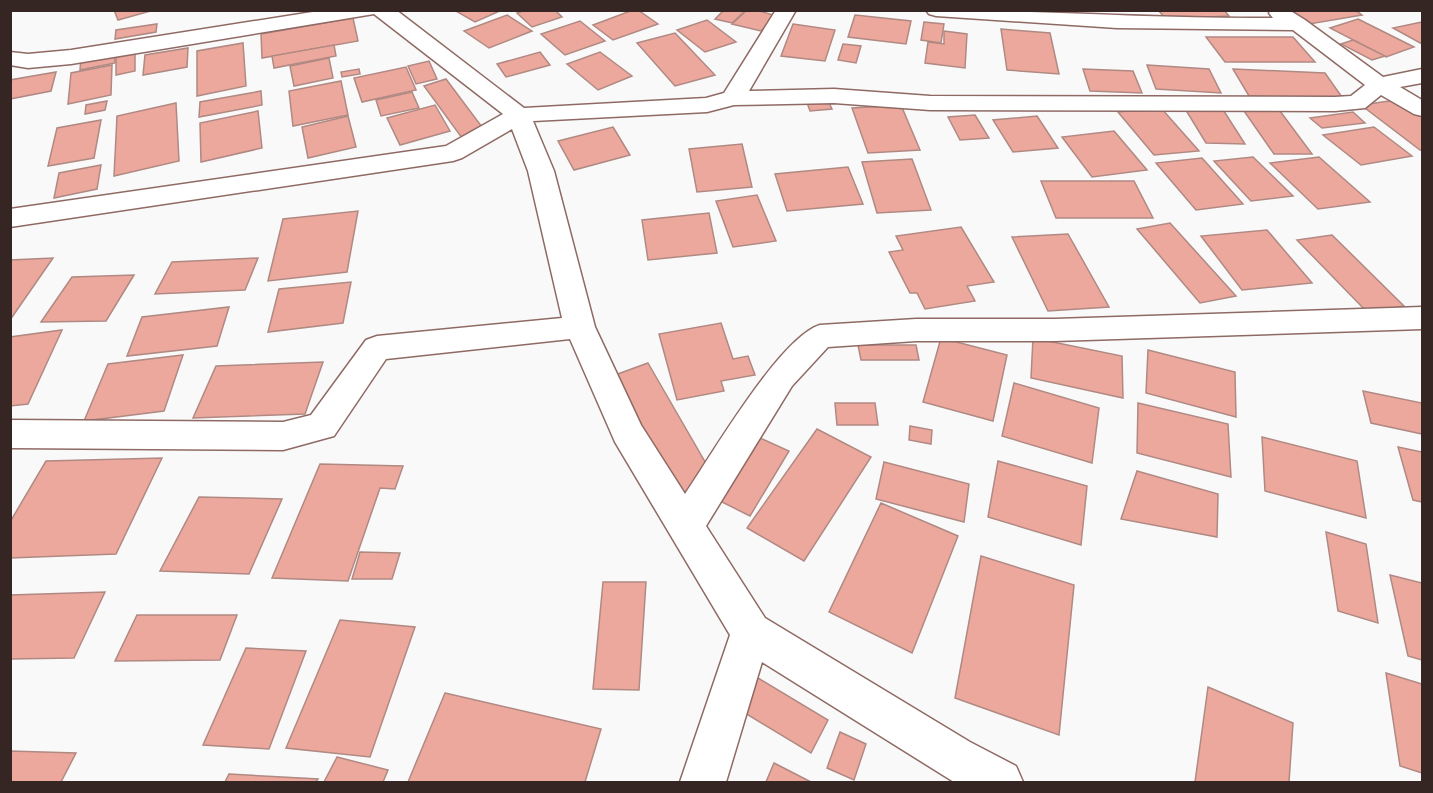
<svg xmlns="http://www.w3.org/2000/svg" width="1433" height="793" viewBox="0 0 1433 793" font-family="'PT Sans Narrow',sans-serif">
	<rect width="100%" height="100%" fill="#f9f9f9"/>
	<!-- building -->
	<g fill="#eda89d" stroke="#b08983" stroke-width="1.5">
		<polygon points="114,10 154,10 118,20"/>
		<polygon points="454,10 502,10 475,22"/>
		<polygon points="526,10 555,10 562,17 532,27 517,13"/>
		<polygon points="633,10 638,10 658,24 613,40 593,25"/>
		<polygon points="724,10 746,10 732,23 715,19"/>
		<polygon points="747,10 756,10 777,16 761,31 732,24"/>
		<polygon points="1158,10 1224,10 1229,16 1166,19"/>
		<polygon points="1288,10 1355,10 1362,15 1309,24"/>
		<polygon points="507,15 532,31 489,48 464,31"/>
		<polygon points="855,15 911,21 906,44 848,37"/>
		<polygon points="353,18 358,41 262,58 261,34"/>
		<polygon points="1358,19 1414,47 1386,57 1330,28"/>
		<polygon points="707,20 736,42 705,52 677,30"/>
		<polygon points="580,21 605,41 565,55 541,34"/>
		<polygon points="924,22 944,24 941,43 921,40"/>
		<polygon points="1422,22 1422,44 1393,28"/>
		<polygon points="157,24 156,32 115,39 116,30"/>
		<polygon points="793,24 835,30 825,61 781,56"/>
		<polygon points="1001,29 1050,33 1059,74 1007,70"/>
		<polygon points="944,31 967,34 965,68 925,63 928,42 944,44"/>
		<polygon points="675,33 715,75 675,86 637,43"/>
		<polygon points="1206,37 1293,37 1315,62 1225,62"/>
		<polygon points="1353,40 1385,56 1372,60 1341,44"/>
		<polygon points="243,43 246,86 197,96 197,51"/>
		<polygon points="843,44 861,46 856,63 838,60"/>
		<polygon points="334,45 336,56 274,68 272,56"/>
		<polygon points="188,48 187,67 143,75 145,55"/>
		<polygon points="115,52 115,63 80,70 81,58"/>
		<polygon points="540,52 550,65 506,77 497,64"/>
		<polygon points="600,52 632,76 598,90 567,64"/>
		<polygon points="135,53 135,71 116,75 116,57"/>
		<polygon points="329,58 333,78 294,86 290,66"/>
		<polygon points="429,61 437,79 416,84 408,66"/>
		<polygon points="112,65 111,95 68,104 71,73"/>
		<polygon points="1147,65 1209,69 1221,93 1156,89"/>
		<polygon points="406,67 416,90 362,102 354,78"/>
		<polygon points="359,69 360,74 342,77 341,72"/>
		<polygon points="1083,69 1133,71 1142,93 1090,91"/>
		<polygon points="1233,69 1325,73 1344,100 1249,96"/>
		<polygon points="56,72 51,91 10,99 10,80"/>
		<polygon points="446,79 485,131 462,138 424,86"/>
		<polygon points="341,81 348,115 293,126 289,91"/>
		<polygon points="261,91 262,105 199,117 200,102"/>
		<polygon points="412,92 419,108 381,116 376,100"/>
		<polygon points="827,98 832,109 810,111 806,100"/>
		<polygon points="1403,99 1422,113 1422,150 1420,150 1361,105"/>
		<polygon points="107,101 105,110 85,114 86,105"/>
		<polygon points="176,103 179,161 114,176 117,116"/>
		<polygon points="435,105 450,131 400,145 387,118"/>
		<polygon points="901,105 920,150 868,153 852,108"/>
		<polygon points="1184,107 1222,108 1245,144 1206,143"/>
		<polygon points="1161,108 1199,151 1154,155 1118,112"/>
		<polygon points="258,111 262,148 201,162 200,123"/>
		<polygon points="1244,111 1280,111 1312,154 1274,154"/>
		<polygon points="1353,112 1365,123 1322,128 1310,118"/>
		<polygon points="975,115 989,138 960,140 948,117"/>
		<polygon points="348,116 356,147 308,158 302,127"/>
		<polygon points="1037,116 1058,148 1013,152 993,120"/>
		<polygon points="101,120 94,158 48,166 57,128"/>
		<polygon points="613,127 630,155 574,170 558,141"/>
		<polygon points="1374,127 1412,156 1361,165 1323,135"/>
		<polygon points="1114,131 1147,170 1092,177 1062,137"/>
		<polygon points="742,144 752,187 697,192 689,149"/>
		<polygon points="1253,157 1293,196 1251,201 1214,161"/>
		<polygon points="1319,157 1370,202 1318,209 1270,163"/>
		<polygon points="1202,158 1243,204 1196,210 1156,163"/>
		<polygon points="912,159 931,210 877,213 862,162"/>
		<polygon points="101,165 97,189 54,198 59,173"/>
		<polygon points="848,167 863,204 787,211 775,174"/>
		<polygon points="1041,181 1134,181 1153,218 1056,218"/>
		<polygon points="757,195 776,241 733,247 716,201"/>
		<polygon points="358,211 347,272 268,281 283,219"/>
		<polygon points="709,213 717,253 648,260 642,220"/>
		<polygon points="1170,223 1236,296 1200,303 1137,229"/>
		<polygon points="961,227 994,282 967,286 975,301 925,309 917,293 910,293 889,252 903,250 896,236"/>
		<polygon points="1267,230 1312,283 1242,290 1201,236"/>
		<polygon points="1068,234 1109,307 1048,311 1012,237"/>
		<polygon points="1332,235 1404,306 1367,312 1297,240"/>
		<polygon points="53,258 10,320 10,260"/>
		<polygon points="258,258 245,290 155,294 172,262"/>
		<polygon points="134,275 106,321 41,322 72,277"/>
		<polygon points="351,282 343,323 268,332 279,289"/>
		<polygon points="229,307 217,346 127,356 142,317"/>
		<polygon points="721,323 733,359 748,356 755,375 721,381 724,391 677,400 659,334"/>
		<polygon points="62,330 28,404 10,406 10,337"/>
		<polygon points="941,338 1007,355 993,421 923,402"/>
		<polygon points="1033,338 1122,356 1123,398 1031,378"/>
		<polygon points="858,345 916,345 919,360 861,360"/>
		<polygon points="1148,350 1235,372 1236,417 1146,393"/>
		<polygon points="183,355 164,411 84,421 108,364"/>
		<polygon points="323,362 305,414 193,418 216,366"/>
		<polygon points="648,363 708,467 682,502 615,375"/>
		<polygon points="1014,383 1099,408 1092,463 1002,436"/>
		<polygon points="1363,391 1422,403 1422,434 1371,423"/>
		<polygon points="835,403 875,403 878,425 837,425"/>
		<polygon points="1138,403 1228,424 1231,477 1137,453"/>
		<polygon points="910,426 932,430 931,444 909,440"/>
		<polygon points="817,429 871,457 804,561 747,528"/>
		<polygon points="758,437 789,451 750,516 718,500"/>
		<polygon points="1262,437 1357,461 1366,518 1265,491"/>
		<polygon points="1398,447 1422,452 1422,502 1413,500"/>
		<polygon points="162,458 116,554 10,558 10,522 46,461"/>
		<polygon points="998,461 1087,486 1081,545 988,517"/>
		<polygon points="884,462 969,484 964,522 876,499"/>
		<polygon points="320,464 403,466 395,489 380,488 348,581 272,578"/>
		<polygon points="1137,471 1218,494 1217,537 1121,519"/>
		<polygon points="199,497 282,499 249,574 160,571"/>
		<polygon points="881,503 958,536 912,653 829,612"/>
		<polygon points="1326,532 1366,544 1378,623 1338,611"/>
		<polygon points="360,552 400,553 392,579 352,579"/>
		<polygon points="981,556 1074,585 1059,735 955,698"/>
		<polygon points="1390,575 1422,583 1422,660 1408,656"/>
		<polygon points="603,582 646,582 639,690 593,689"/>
		<polygon points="105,592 74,658 10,659 10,595"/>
		<polygon points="137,615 237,615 220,660 115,661"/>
		<polygon points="340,620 415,627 370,757 286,748"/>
		<polygon points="246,648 306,651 269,749 203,745"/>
		<polygon points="1386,673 1422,684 1422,773 1400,766"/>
		<polygon points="758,678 828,720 811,753 740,710"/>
		<polygon points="1208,687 1293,723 1289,782 1195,782"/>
		<polygon points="445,693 601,729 585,782 408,782"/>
		<polygon points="840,732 866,744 854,780 827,768"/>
		<polygon points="10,751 76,753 61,782 10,782"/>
		<polygon points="337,757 388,770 383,782 324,782"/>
		<polygon points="774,763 811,782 766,782"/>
		<polygon points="229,774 318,779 316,782 225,782"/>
	</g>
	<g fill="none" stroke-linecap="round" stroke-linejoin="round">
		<defs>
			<path id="street" d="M325,10h71l128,98 182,-10 18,-5 52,-83h20l-47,81 85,-2 96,7 405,1 16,-1 14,-11 -72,-55 -176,-2 -181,-12 -7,-2 -3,-4c109,0 218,8 327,8h20l-4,-5 2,-3h18l16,10 78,57 39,-8v14l-22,4 22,13v16l-8,-2 -33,-19 -16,13 -30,3 -405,-1 -96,-7 -100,2 -27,7 -174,9 21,50 41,156 46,98 44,69c26,-38 95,-157 135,-169l96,-6h139l367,-12v22l-367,12h-139l-88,6 -36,39 -86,140 59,92 205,124 46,24 7,16h-69l-192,-120 -36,120h-46l50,-147 -115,-193 -45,-103 -184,20 -52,77 -51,14 -273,-2v-28l273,2 28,-7 55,-75 11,-4 185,-18 -34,-147 -16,-42 -50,29 -9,3 -443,66v-18l436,-63 57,-32 -129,-100 -303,50 -43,4 -18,-3v-13l18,2 43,-4z"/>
		</defs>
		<!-- street casing -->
		<use href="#street" stroke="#8f6a64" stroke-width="3"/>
		<!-- street -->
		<use href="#street" fill="#fff" fill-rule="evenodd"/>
	</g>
	<!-- border -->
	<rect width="1433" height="793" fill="none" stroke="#352523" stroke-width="24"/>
</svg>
